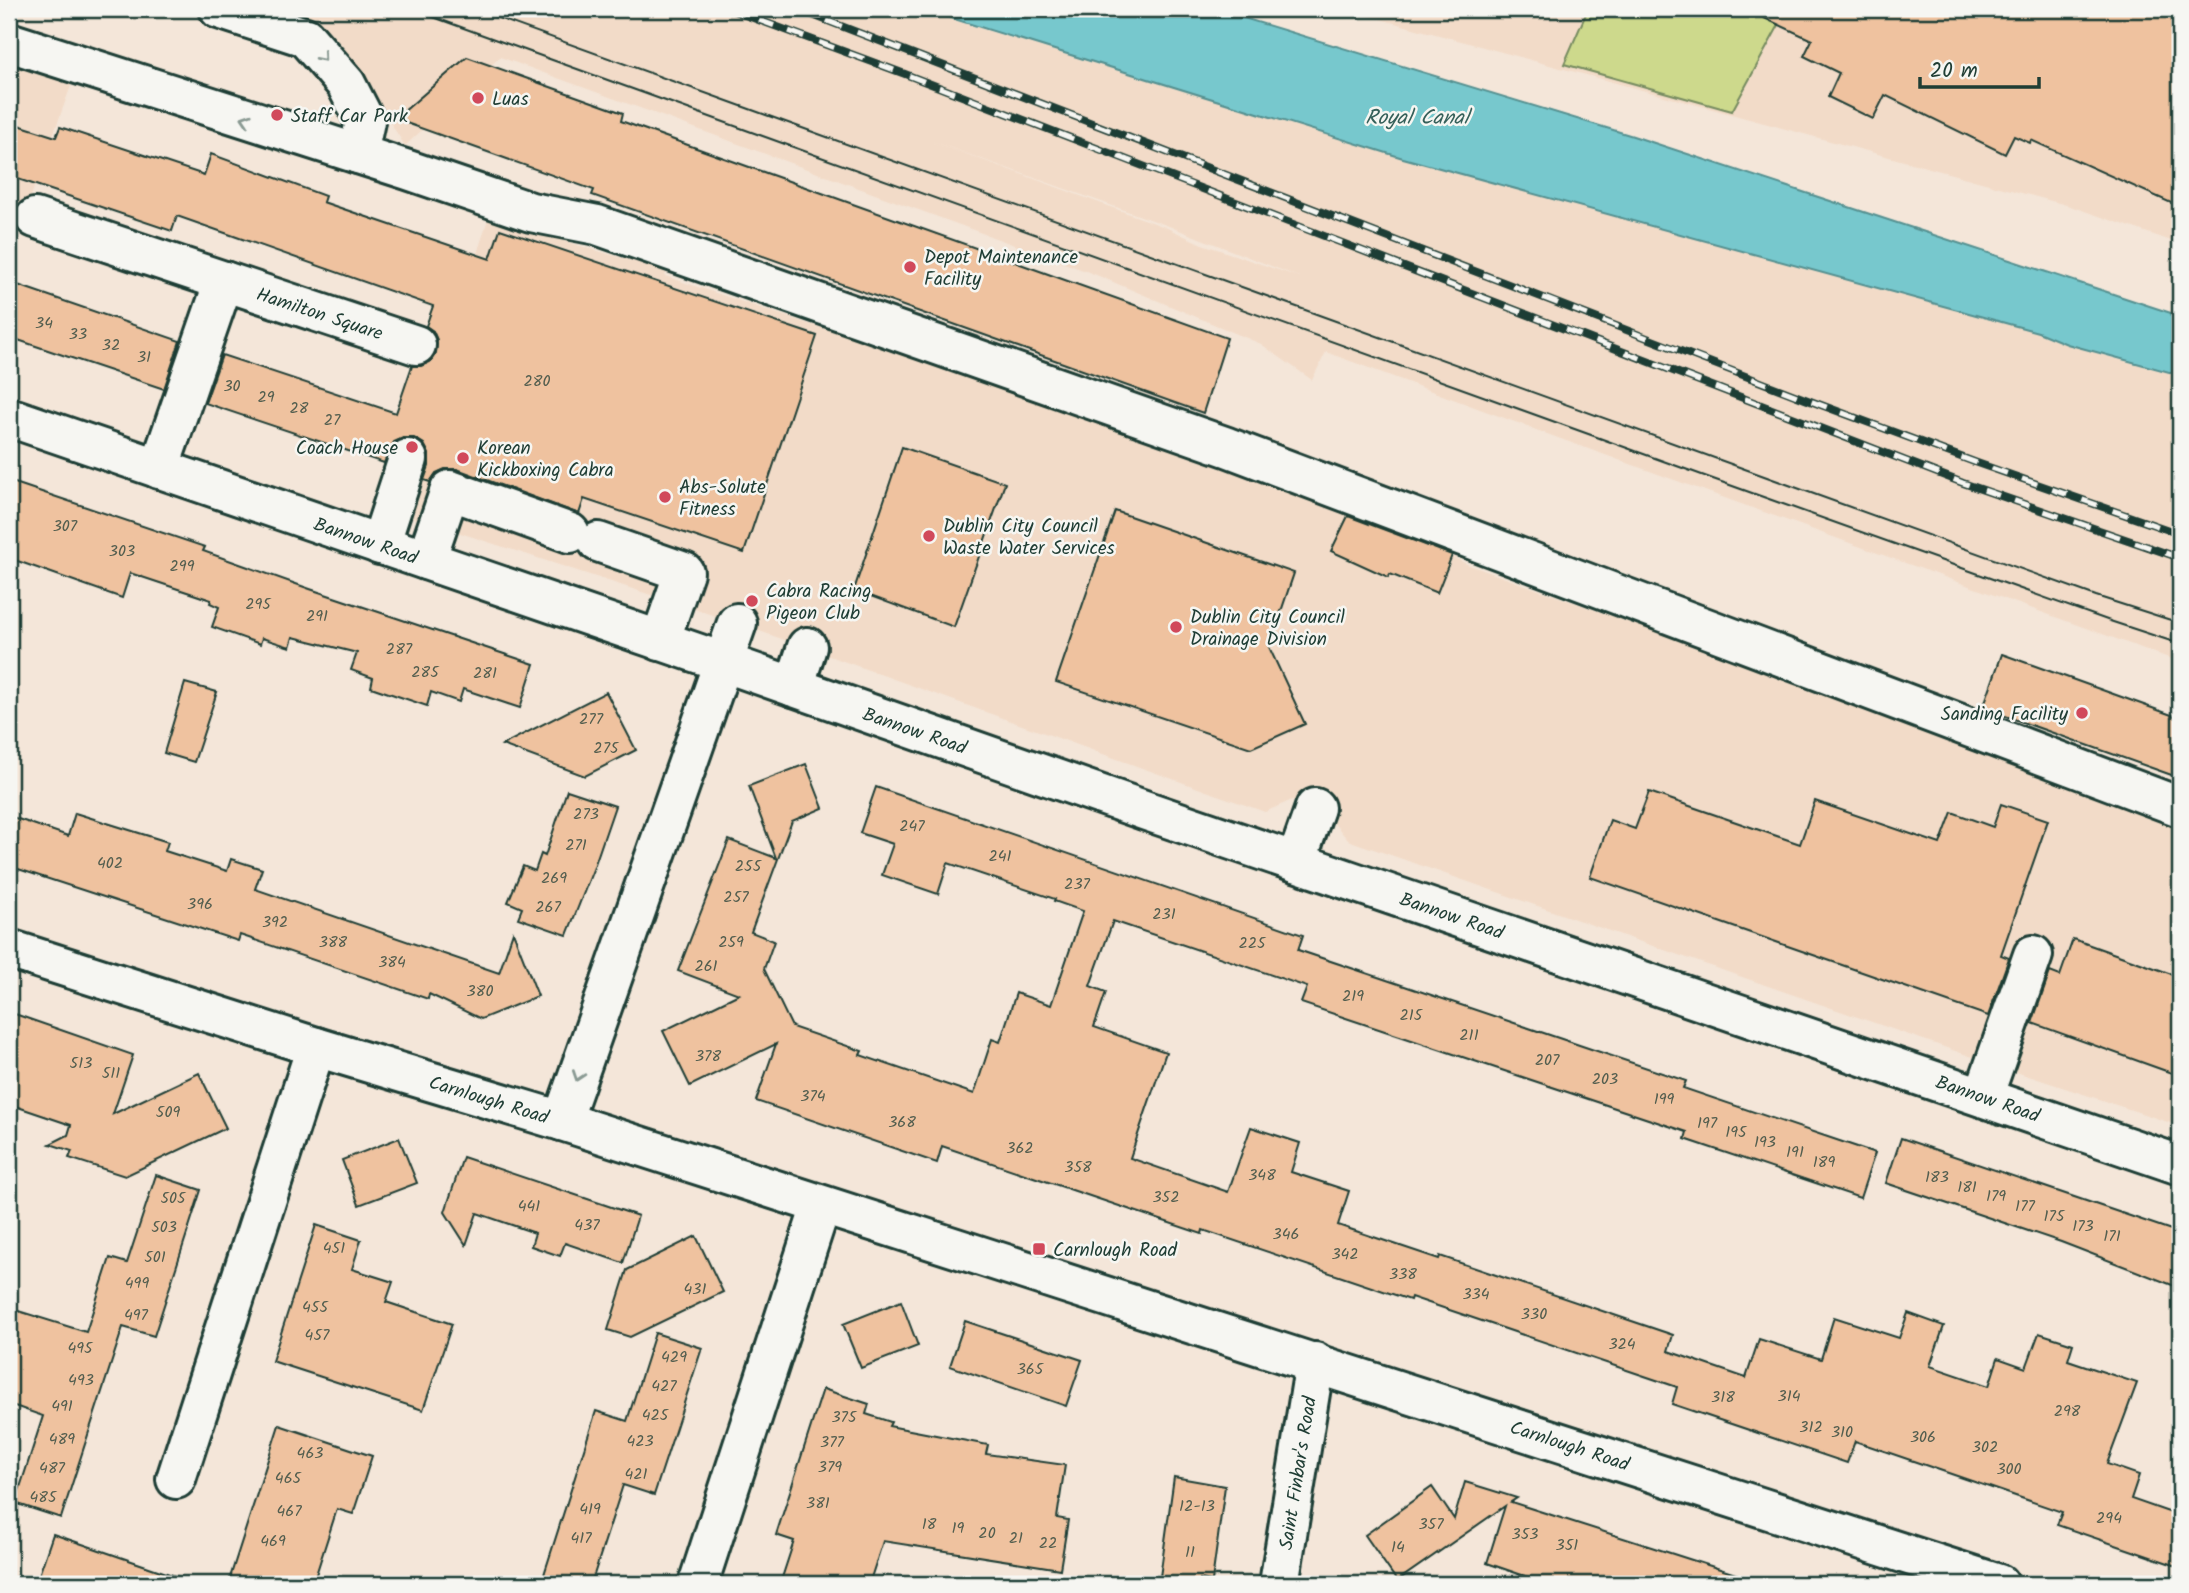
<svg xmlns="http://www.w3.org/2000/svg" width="2189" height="1593" viewBox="0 0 2189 1593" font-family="Kalam,sans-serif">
	<rect width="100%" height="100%" fill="#f4e6d9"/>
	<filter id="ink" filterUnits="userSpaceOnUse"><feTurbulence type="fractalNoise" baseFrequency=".0143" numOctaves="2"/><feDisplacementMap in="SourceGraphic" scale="14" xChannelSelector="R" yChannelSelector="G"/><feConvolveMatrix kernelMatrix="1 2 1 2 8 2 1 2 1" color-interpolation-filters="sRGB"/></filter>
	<g filter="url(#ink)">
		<!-- built -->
		<g fill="#f2dbc8" fill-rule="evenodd">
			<path d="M268,9h650l485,149 635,174 29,12 46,14 67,17v287l-622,-224 -232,-86 -14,28 -51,-36 -167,-70 -594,-217 -95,89 -62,-99 -13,-14 -15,-9zM931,141l235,84 133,52 -97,-33 -37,-17z"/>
			<polygon points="1343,9 2180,9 2180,244 2070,206"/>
			<polygon points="9,62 72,83 9,257"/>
			<polygon points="488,219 667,271 665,276 818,327 863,337 1168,434 1411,537 1469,565 2026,764 2180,821 2180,1126 2013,1071 1359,844 1348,840 1333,822 1335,813 1292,800 1265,812 737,623 396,512"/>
		</g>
		<!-- green -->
		<polygon fill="#cdd98c" stroke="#768b60" stroke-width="2" points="1588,9 1745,9 1779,25 1732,111 1564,64"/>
		<!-- water -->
		<polygon fill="#77c8cd" stroke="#549090" stroke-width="2" points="922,9 1214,9 1633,136 2180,316 2180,375 2067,344 2038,332 1403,158"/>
		<!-- building -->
		<g fill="#efc29f" stroke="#1f3d34" stroke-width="2">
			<polygon points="1745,9 2180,9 2180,207 2031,140 2030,143 2014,136 2005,154 1885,95 1873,119 1828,97 1839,73 1804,56 1812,40"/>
			<polygon points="467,57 623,113 621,121 1227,338 1203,413 592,195 594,190 395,119"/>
			<polygon points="9,122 56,137 60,127 204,175 211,154 325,196 323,202 490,259 500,229 817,336 744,553 584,499 579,514 457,469 445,469 436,473 430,482 424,480 429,466 429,454 424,444 414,438 403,438 394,442 384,463 205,403 222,355 396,413 412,366 421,366 430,362 436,353 437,340 433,331 426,326 433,306 177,216 172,231 9,176"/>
			<polygon points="9,282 180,341 164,389 9,337"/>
			<polygon points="902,447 1005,483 954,627 854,590"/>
			<polygon points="9,481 205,547 203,551 310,589 534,664 520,708 463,689 459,702 431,692 427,706 371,687 373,678 351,670 357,653 293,637 290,647 262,638 260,644 212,627 219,607 210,603 211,600 130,573 122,598 9,558"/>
			<polygon points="1115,511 1294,573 1269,647 1305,724 1251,748 1056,682"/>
			<polygon points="1348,516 1452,555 1437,593 1390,574 1388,577 1331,551"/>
			<polygon points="2002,654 2180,718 2180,778 1983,708"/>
			<polygon points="185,683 217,692 194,762 164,753"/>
			<polygon points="606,692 636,750 585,776 502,745"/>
			<polygon points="806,764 823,808 792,821 751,932 774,941 764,969 792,1027 862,1051 860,1055 974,1094 992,1039 1000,1042 1016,993 1051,1005 1083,911 1054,901 1055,899 948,863 938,894 882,875 893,844 860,833 876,787 1303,935 1298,950 1686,1081 1683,1088 1875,1153 1860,1198 1685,1139 1687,1132 1301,1003 1307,987 1113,921 1090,986 1106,992 1094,1027 1166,1052 1130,1158 1228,1192 1251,1127 1300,1143 1291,1172 1349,1191 1338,1225 1439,1259 1440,1256 1673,1335 1668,1351 1746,1378 1759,1339 1821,1359 1834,1317 1899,1338 1908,1313 1944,1326 1930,1366 1989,1386 1998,1358 2026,1368 2039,1333 2073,1344 2068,1360 2137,1383 2107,1464 2139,1475 2131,1499 2180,1516 2180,1567 2057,1525 2062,1512 1855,1441 1847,1463 1672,1404 1677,1387 1411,1297 1410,1300 1203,1230 1202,1234 942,1146 937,1163 756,1101 776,1044 690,1086 663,1031 739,994 678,971 729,840 776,858 749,786"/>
			<polygon points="567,790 615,806 594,867 567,935 518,918 522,908 508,902 523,866 535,871 541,854 545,856"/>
			<polygon points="1649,792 1800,844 1815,801 1940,844 1952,812 1993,827 2001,804 2048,820 2001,955 2009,958 1988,1016 1590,877 1610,820 1635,829"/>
			<polygon points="75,813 168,842 165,851 227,871 231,859 262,869 255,889 499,973 513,932 538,996 481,1019 429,994 428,999 240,935 238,941 9,866 9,816 68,836"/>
			<polygon points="2073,939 2180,977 2180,1076 2032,1023 2050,972 2060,976"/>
			<polygon points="9,1012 133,1055 113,1114 199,1073 226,1128 125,1176 69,1158 72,1151 50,1144 68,1135 71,1125 9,1104"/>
			<polygon points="399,1138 417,1183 359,1205 342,1160"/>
			<polygon points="1901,1138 2180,1233 2180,1288 2061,1242 1886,1183"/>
			<polygon points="463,1157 638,1216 623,1263 565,1243 560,1256 531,1246 535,1233 477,1213 466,1245 445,1212"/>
			<polygon points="156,1175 201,1190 154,1336 123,1327 61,1518 15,1503 43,1416 9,1404 9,1308 86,1332 110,1258 127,1263"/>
			<polygon points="316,1225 361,1240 352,1269 393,1282 386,1302 452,1324 423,1410 272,1361"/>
			<polygon points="696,1236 723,1292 630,1337 608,1330 627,1270"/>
			<polygon points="901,1301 918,1346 861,1368 843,1324"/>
			<polygon points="965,1321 1082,1360 1066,1406 950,1366"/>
			<polygon points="655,1333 702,1348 654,1495 623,1485 591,1584 541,1584 596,1411 627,1421"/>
			<polygon points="823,1389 869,1404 866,1414 891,1422 889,1426 988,1445 986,1454 1065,1465 1057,1518 1068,1520 1060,1569 883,1541 869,1584 780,1584 794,1541 776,1535"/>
			<polygon points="279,1425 372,1456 353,1514 337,1509 313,1584 228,1584"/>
			<polygon points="1174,1477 1225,1486 1212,1581 1200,1579 1199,1584 1159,1584"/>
			<polygon points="1465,1482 1517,1498 1511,1502 1745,1577 1744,1584 1548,1584 1487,1563 1505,1506 1397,1581 1365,1535 1432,1487 1454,1519"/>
			<polygon points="53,1534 184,1579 183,1584 36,1584"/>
		</g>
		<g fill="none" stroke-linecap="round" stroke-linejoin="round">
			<defs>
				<g id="minor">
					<polyline points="219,9 305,37 346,84 365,121 358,154"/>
					<polyline points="9,42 408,170 531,212 597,225 1227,447 2180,807"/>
					<polyline points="35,218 416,345"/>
					<polyline points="9,417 723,662 1144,810 2180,1165"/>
					<polyline points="159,469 224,281"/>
					<polyline points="598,542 684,572 660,641"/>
					<polyline points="380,545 408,459"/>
					<polyline points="426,560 450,490 570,533"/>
					<polyline points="794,687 807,647"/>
					<polyline points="1296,862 1315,808"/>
					<polyline points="9,949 316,1047 562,1121 1999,1584"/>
					<polyline points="1983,1097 2033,955"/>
					<polyline points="562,1121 737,623"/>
					<polyline points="176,1479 316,1047"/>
					<polyline points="698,1584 821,1206"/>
					<polyline points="1279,1584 1315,1362"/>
				</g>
			</defs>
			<!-- minor casing -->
			<use href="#minor" stroke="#1f3d34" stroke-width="44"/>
			<!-- minor -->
			<use href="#minor" stroke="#f6f6f2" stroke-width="38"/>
			<!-- tram -->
			<g stroke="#1f3d34" stroke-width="2">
				<polyline points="411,9 1713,479 2110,621 2180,644"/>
				<polyline points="473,9 2096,596 2180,623"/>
			</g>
			<defs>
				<g id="rail">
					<polyline points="729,9 905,74 1963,483 2180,558"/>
					<polyline points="797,9 1805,399 1977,463 2180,534"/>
				</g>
			</defs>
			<!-- rail casing -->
			<use href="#rail" stroke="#1f3d34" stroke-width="8"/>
			<!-- rail -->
			<use href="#rail" stroke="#f6f6f2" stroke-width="5" stroke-dasharray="16" stroke-linecap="butt"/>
		</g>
		<!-- one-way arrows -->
		<defs><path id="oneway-chevron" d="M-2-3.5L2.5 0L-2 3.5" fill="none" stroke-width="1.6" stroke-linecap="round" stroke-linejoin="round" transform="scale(1.75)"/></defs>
		<g stroke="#8a9a93">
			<use href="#oneway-chevron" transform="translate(322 57) rotate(49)"/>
			<use href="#oneway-chevron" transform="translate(246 119) rotate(-162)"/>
			<use href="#oneway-chevron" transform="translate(578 1076) rotate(109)"/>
		</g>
	</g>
	<!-- markers -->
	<g fill="#d1495b" stroke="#f6f6f2" stroke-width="2.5">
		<circle cx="478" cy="98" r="7"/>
		<circle cx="277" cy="115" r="7"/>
		<circle cx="910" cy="267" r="7"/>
		<circle cx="412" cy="447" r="7"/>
		<circle cx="463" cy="458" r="7"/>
		<circle cx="665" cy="497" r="7"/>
		<circle cx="929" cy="536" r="7"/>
		<circle cx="752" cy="601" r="7"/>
		<circle cx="1176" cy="627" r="7"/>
		<circle cx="2082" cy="713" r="7"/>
		<rect x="1032" y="1242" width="14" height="14" rx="3.5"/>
	</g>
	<g text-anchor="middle" stroke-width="5" stroke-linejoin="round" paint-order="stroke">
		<!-- number labels -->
		<g font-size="16" fill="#535e4f">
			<text x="44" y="328">34</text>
			<text x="78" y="339">33</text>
			<text x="111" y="350">32</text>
			<text x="144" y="362">31</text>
			<text x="537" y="386">280</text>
			<text x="232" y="391">30</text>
			<text x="266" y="402">29</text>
			<text x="299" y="413">28</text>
			<text x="332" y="425">27</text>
			<text x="65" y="531">307</text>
			<text x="122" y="556">303</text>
			<text x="182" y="571">299</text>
			<text x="258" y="609">295</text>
			<text x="317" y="621">291</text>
			<text x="399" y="654">287</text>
			<text x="425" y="677">285</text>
			<text x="485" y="678">281</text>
			<text x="591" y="724">277</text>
			<text x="606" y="753">275</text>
			<text x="586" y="819">273</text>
			<text x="912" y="831">247</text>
			<text x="576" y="850">271</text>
			<text x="1000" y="861">241</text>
			<text x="110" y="868">402</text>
			<text x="748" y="871">255</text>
			<text x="554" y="883">269</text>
			<text x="1077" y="889">237</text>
			<text x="736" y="902">257</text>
			<text x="200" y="909">396</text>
			<text x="548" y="912">267</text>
			<text x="1164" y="919">231</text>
			<text x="275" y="927">392</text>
			<text x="333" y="947">388</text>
			<text x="731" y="947">259</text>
			<text x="1252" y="948">225</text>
			<text x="392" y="967">384</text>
			<text x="706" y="971">261</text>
			<text x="480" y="996">380</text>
			<text x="1353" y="1001">219</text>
			<text x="1411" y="1020">215</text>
			<text x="1469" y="1040">211</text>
			<text x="708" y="1061">378</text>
			<text x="1547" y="1065">207</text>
			<text x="81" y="1068">513</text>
			<text x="111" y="1078">511</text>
			<text x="1605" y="1084">203</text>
			<text x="813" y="1101">374</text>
			<text x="1664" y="1104">199</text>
			<text x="168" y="1117">509</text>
			<text x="902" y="1127">368</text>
			<text x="1707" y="1128">197</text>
			<text x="1736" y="1137">195</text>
			<text x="1765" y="1147">193</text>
			<text x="1020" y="1153">362</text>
			<text x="1795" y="1157">191</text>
			<text x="1824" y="1167">189</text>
			<text x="1078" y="1172">358</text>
			<text x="1262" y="1180">348</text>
			<text x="1937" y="1182">183</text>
			<text x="1967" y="1192">181</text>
			<text x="1996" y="1201">179</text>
			<text x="1166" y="1202">352</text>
			<text x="173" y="1203">505</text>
			<text x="529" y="1211">441</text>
			<text x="2025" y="1211">177</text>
			<text x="2054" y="1221">175</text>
			<text x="587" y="1230">437</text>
			<text x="2083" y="1231">173</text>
			<text x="164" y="1232">503</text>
			<text x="1286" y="1239">346</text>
			<text x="2112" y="1241">171</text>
			<text x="334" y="1253">451</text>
			<text x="1345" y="1259">342</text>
			<text x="155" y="1262">501</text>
			<text x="1403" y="1279">338</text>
			<text x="137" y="1288">499</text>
			<text x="695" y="1294">431</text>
			<text x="1476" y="1299">334</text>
			<text x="315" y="1312">455</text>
			<text x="1534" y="1319">330</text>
			<text x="136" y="1320">497</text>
			<text x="317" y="1340">457</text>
			<text x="1622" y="1349">324</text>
			<text x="80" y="1353">495</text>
			<text x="674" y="1362">429</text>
			<text x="1030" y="1374">365</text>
			<text x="81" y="1385">493</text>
			<text x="664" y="1391">427</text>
			<text x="1789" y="1401">314</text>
			<text x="1723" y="1402">318</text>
			<text x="62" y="1411">491</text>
			<text x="2067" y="1416">298</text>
			<text x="655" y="1420">425</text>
			<text x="844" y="1422">375</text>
			<text x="1811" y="1432">312</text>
			<text x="1842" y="1437">310</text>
			<text x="1923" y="1442">306</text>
			<text x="62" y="1444">489</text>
			<text x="640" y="1446">423</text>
			<text x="832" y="1447">377</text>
			<text x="1985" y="1452">302</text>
			<text x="310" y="1458">463</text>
			<text x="830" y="1472">379</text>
			<text x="52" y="1473">487</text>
			<text x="2009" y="1474">300</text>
			<text x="636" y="1479">421</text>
			<text x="288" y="1483">465</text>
			<text x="43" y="1502">485</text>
			<text x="818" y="1508">381</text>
			<text x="1197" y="1511">12-13</text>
			<text x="590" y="1514">419</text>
			<text x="289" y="1516">467</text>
			<text x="2109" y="1523">294</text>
			<text x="929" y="1529">18</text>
			<text x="1431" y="1529">357</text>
			<text x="958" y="1533">19</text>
			<text x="987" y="1538">20</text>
			<text x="1525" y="1539">353</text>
			<text x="581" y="1543">417</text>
			<text x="1016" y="1543">21</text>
			<text x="273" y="1546">469</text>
			<text x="1048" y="1548">22</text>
			<text x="1567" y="1550">351</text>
			<text x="1398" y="1552">14</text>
			<text x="1190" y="1557">11</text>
		</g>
		<!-- poi labels -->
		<g font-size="19" fill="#1f3d34" stroke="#f6f6f2" text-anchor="start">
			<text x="492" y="105">Luas</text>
			<text x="291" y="122">Staff Car Park</text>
			<text x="924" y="263">Depot Maintenance<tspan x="924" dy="22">Facility</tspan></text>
			<text x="398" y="454" text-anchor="end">Coach House</text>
			<text x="477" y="454">Korean<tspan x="477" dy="22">Kickboxing Cabra</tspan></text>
			<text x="679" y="493">Abs-Solute<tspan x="679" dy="22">Fitness</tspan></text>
			<text x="943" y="532">Dublin City Council<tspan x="943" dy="22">Waste Water Services</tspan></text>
			<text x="766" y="597">Cabra Racing<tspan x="766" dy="22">Pigeon Club</tspan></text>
			<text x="1190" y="623">Dublin City Council<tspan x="1190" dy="22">Drainage Division</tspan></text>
			<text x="2068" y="720" text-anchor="end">Sanding Facility</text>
			<text x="1053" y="1256">Carnlough Road</text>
		</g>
		<!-- street labels -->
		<g font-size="19" fill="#1f3d34" stroke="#f6f6f2">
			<text transform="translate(320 313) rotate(18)" y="7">Hamilton Square</text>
			<text transform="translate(366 540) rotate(19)" y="7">Bannow Road</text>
			<text transform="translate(915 730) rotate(19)" y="7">Bannow Road</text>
			<text transform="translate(1452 915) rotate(19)" y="7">Bannow Road</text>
			<text transform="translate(1988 1098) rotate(19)" y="7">Bannow Road</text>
			<text transform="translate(489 1099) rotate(17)" y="7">Carnlough Road</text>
			<text transform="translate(1570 1445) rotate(18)" y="7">Carnlough Road</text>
			<text transform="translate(1297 1473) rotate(-81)" y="7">Saint Finbar's Road</text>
		</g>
		<!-- water labels -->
		<g font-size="21" font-style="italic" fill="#35605a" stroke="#f6f6f2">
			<text x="1417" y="124">Royal Canal</text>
		</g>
	</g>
	<!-- margin -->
	<rect width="2189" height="1593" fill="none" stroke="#f6f6f2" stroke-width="35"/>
	<rect x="18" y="18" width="2154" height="1558" fill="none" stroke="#1f3d34" stroke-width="2.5" filter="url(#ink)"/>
	<!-- scale -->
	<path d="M1920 77v10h119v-10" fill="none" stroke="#1f3d34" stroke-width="3.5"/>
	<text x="1930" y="77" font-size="21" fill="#1f3d34" stroke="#f6f6f2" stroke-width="5" paint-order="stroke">20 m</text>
</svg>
